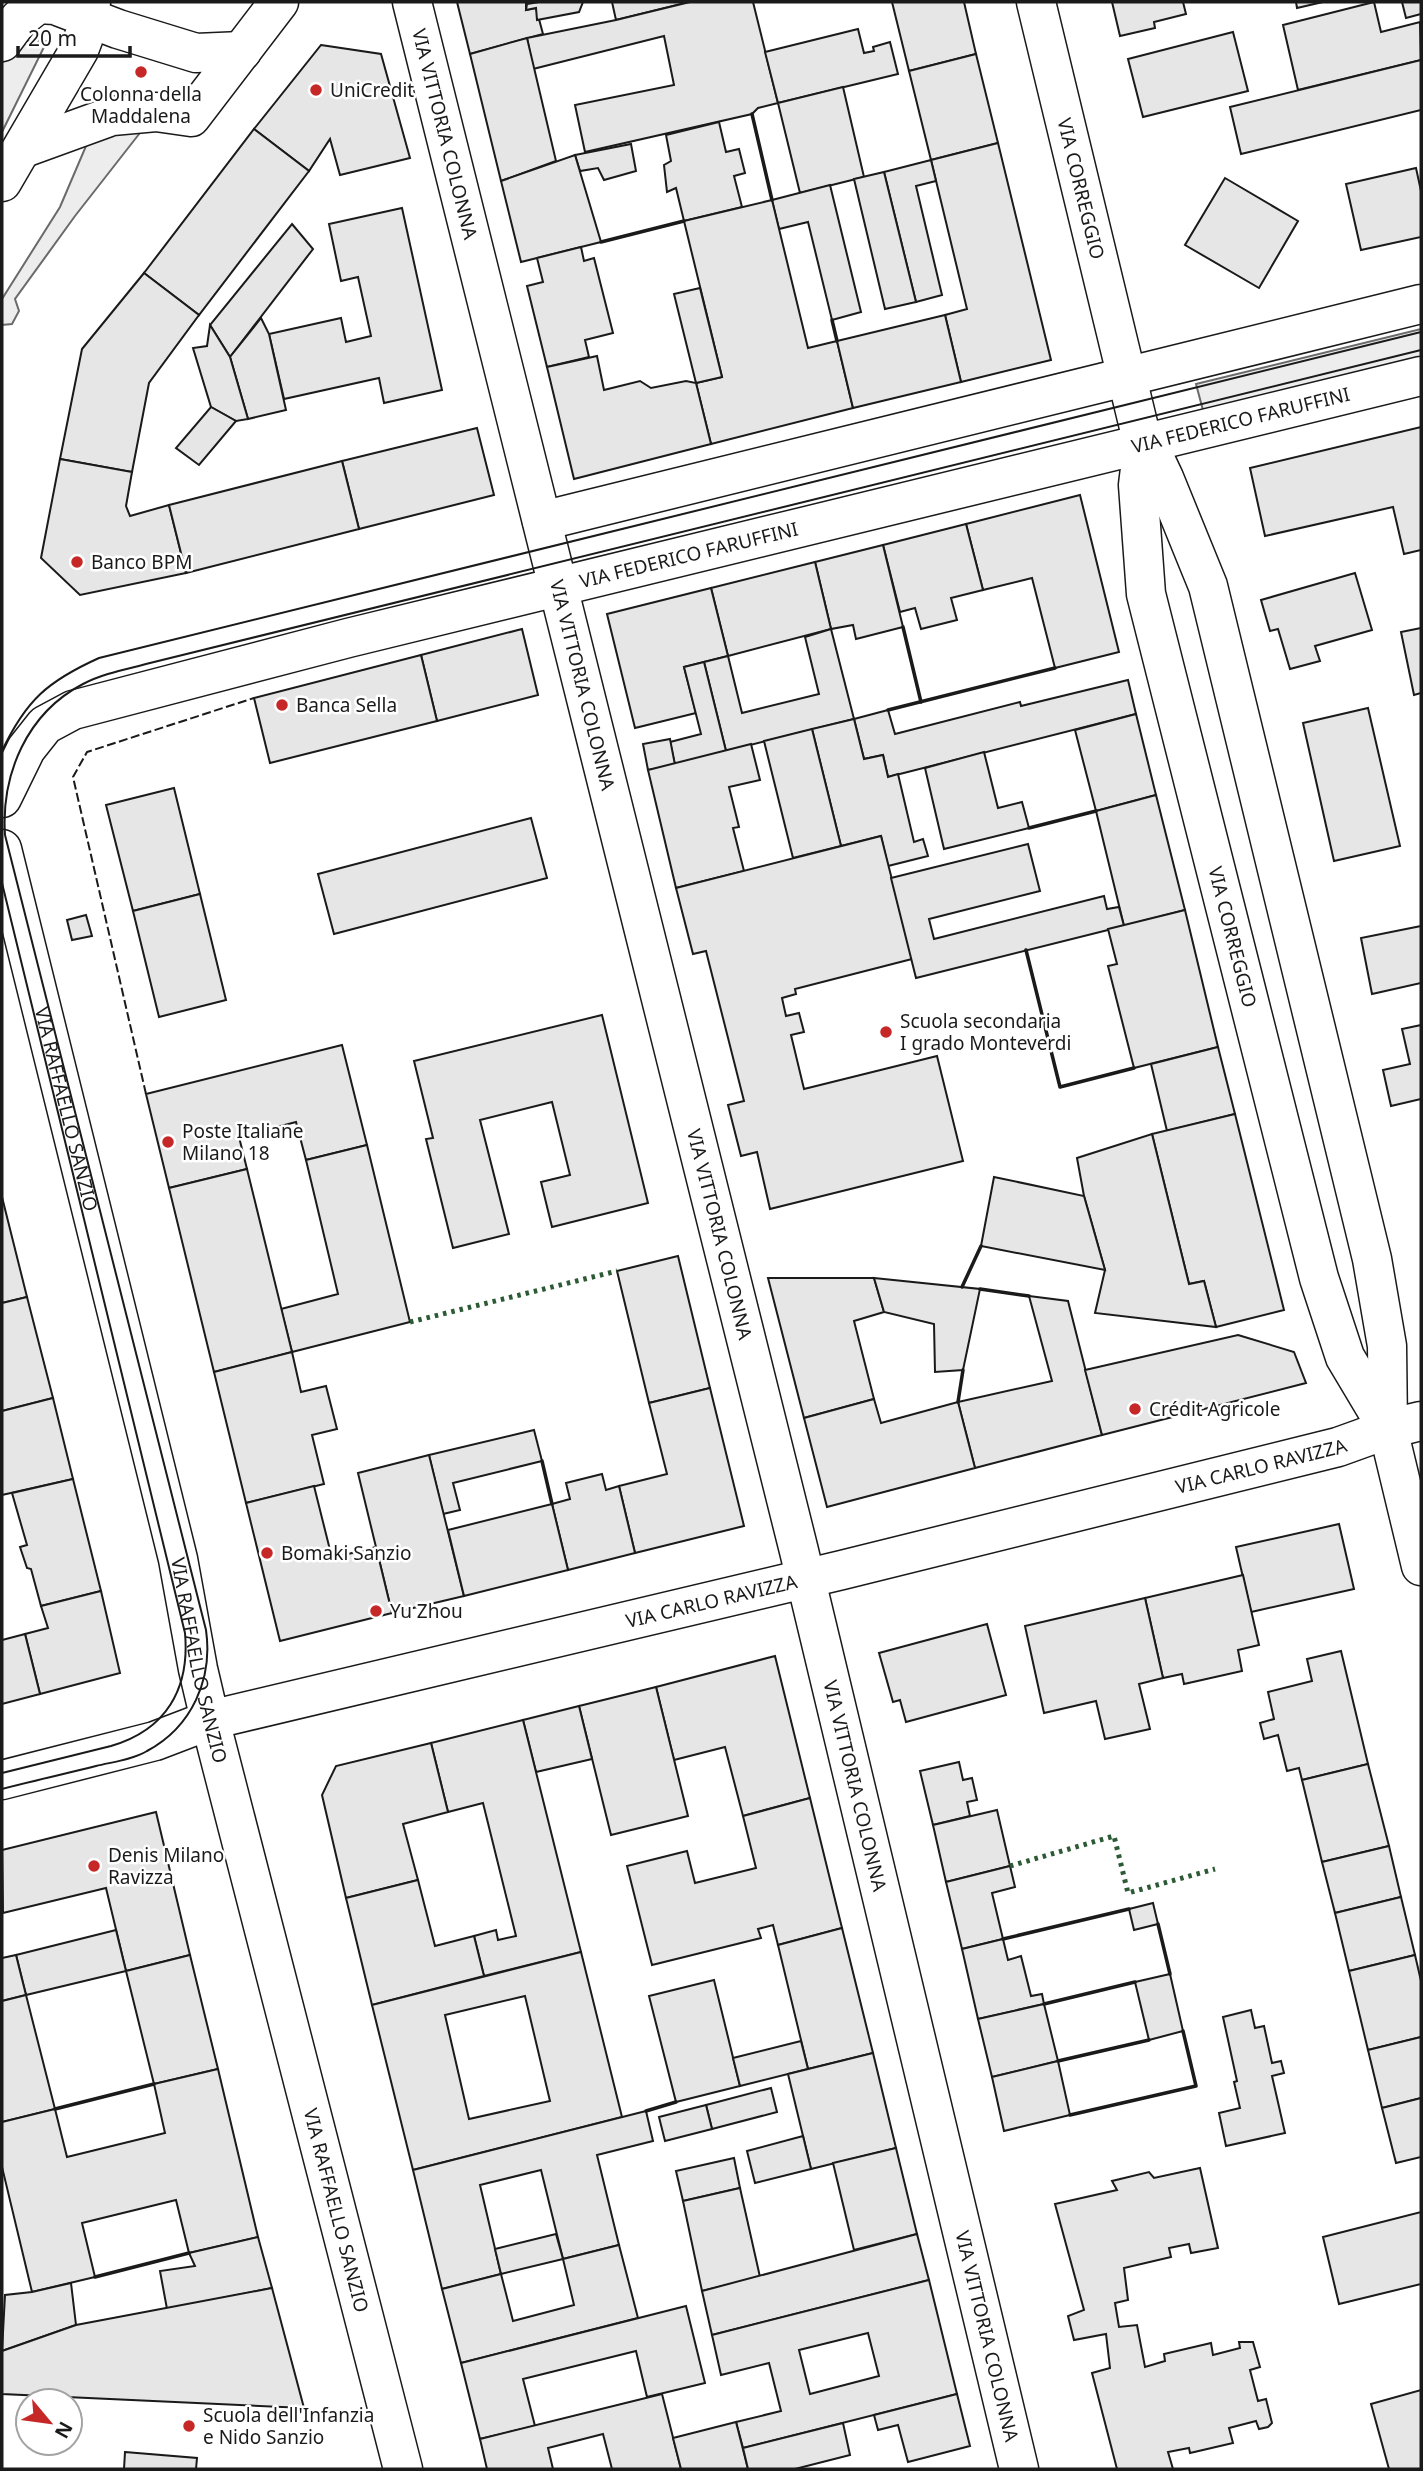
<svg xmlns="http://www.w3.org/2000/svg" width="1423" height="2471" viewBox="0 0 1423 2471" font-family="'Noto Sans',sans-serif">
	<rect width="100%" height="100%" fill="#fff"/>
	<!-- built -->
	<g fill="#ededed" stroke="#6a6a6a" stroke-width="2">
		<polygon points="18,41 47,41 2,132 2,63"/>
		<polygon points="143,129 75,216 15,299 19,311 12,324 2,325 2,299 60,207 86,146 92,139"/>
		<polygon points="1421,329 1421,360 1204,414 1196,384"/>
	</g>
	<!-- building -->
	<g fill="#e6e6e6" stroke="#1a1a1a" stroke-width="2" fill-rule="evenodd">
		<polygon points="457,2 526,2 526,10 536,8 543,34 470,54"/>
		<polygon points="539,2 583,2 579,12 537,20 536,8 526,10 527,4"/>
		<polygon points="612,2 681,2 681,4 616,20"/>
		<polygon points="690,2 753,2 778,103 758,108 752,114 585,152 575,105 674,85 664,36 533,69 527,38 616,20"/>
		<polygon points="892,2 964,2 976,54 909,71"/>
		<polygon points="1112,2 1183,2 1186,14 1154,22 1155,28 1120,36"/>
		<polygon points="1296,2 1323,2 1297,8"/>
		<polygon points="1374,2 1381,32 1420,22 1421,60 1298,90 1283,25"/>
		<polygon points="1402,2 1421,2 1421,14 1406,18"/>
		<polygon points="858,29 864,53 874,51 873,47 890,42 898,74 778,103 765,52"/>
		<polygon points="1233,32 1248,91 1143,117 1128,59"/>
		<polygon points="527,38 556,161 501,181 470,54"/>
		<polygon points="321,45 381,54 410,158 340,175 330,139 309,171 254,129"/>
		<polygon points="976,54 998,143 931,160 909,71"/>
		<polygon points="1421,60 1421,110 1241,154 1230,107"/>
		<polygon points="843,87 864,177 800,193 778,103"/>
		<polygon points="719,122 726,152 739,149 745,173 734,176 742,207 684,221 676,188 667,192 664,165 671,161 666,135"/>
		<polygon points="254,129 309,171 199,315 144,273"/>
		<polygon points="998,143 1051,360 961,382 945,315 967,309 931,160"/>
		<polygon points="631,144 636,171 604,180 598,168 580,171 575,155"/>
		<polygon points="575,155 601,242 521,262 501,181"/>
		<polygon points="931,160 936,181 916,186 942,295 916,302 884,172"/>
		<polygon points="1416,168 1421,191 1421,237 1361,250 1346,184"/>
		<polygon points="884,172 916,302 885,309 854,179"/>
		<polygon points="1225,178 1298,221 1259,288 1185,245"/>
		<polygon points="830,185 861,312 832,320 808,222 779,229 772,200"/>
		<polygon points="772,200 808,348 837,341 853,408 711,444 696,383 722,377 684,221"/>
		<polygon points="402,208 442,390 384,403 379,378 284,399 269,334 341,318 346,342 371,336 358,277 341,281 329,224"/>
		<polygon points="292,224 313,249 230,357 210,325"/>
		<polygon points="581,247 584,261 594,258 613,333 585,340 589,357 547,367 527,286 543,282 537,258"/>
		<polygon points="144,273 199,315 149,383 132,472 60,459 82,349"/>
		<polygon points="700,288 722,377 696,383 674,294"/>
		<polygon points="945,315 961,382 853,408 837,341"/>
		<polygon points="261,318 269,334 286,410 248,419 230,357"/>
		<polygon points="210,325 230,357 248,419 236,421 211,407 193,348 207,346"/>
		<polygon points="597,356 604,390 640,381 651,388 686,381 696,383 711,444 574,479 547,367"/>
		<polygon points="211,407 236,421 199,465 176,448"/>
		<polygon points="1421,427 1421,550 1404,554 1393,507 1265,536 1250,468"/>
		<polygon points="477,428 494,495 359,529 342,461"/>
		<polygon points="60,459 132,472 126,506 130,516 169,505 186,573 80,595 41,558"/>
		<polygon points="342,461 359,529 186,573 169,505"/>
		<polygon points="1080,495 1119,652 1055,668 1032,578 983,590 966,524"/>
		<polygon points="966,524 983,590 951,598 957,620 921,629 915,608 900,612 883,545"/>
		<polygon points="883,545 903,627 856,639 853,625 831,629 815,562"/>
		<polygon points="815,562 831,629 728,656 711,588"/>
		<polygon points="1355,573 1372,630 1315,646 1320,661 1290,669 1278,629 1270,631 1261,600"/>
		<polygon points="711,588 728,656 684,667 696,713 635,728 607,614"/>
		<polygon points="1421,628 1421,693 1414,695 1401,632"/>
		<polygon points="522,629 538,695 437,721 421,655"/>
		<polygon points="831,629 854,719 726,751 704,662 728,656 742,713 819,694 805,637"/>
		<polygon points="421,655 437,721 270,763 254,698"/>
		<polygon points="704,662 726,751 675,765 670,742 701,734 684,667"/>
		<polygon points="1128,680 1136,714 888,777 883,755 864,759 854,719 888,710 895,734 1020,702 1021,706"/>
		<polygon points="1368,708 1400,846 1334,861 1303,723"/>
		<polygon points="1136,714 1156,795 1096,811 1075,730"/>
		<polygon points="854,719 864,759 883,755 888,777 898,774 914,842 923,839 928,856 888,866 881,836 841,846 812,729"/>
		<polygon points="812,729 841,846 793,858 764,741"/>
		<polygon points="670,739 675,765 648,770 643,744"/>
		<polygon points="751,744 760,780 729,787 739,827 733,828 744,871 676,888 648,770"/>
		<polygon points="984,752 998,808 1022,802 1029,828 944,849 925,768"/>
		<polygon points="174,788 200,894 133,911 106,805"/>
		<polygon points="1156,795 1185,910 1124,926 1096,811"/>
		<polygon points="531,818 547,878 334,934 318,874"/>
		<polygon points="881,836 912,959 795,989 796,994 782,998 786,1016 799,1013 804,1032 791,1035 804,1089 937,1056 963,1161 770,1209 757,1152 741,1156 728,1105 744,1101 706,951 693,954 676,888"/>
		<polygon points="1028,844 1040,891 929,919 934,939 1104,896 1107,909 1119,907 1124,926 916,978 891,878"/>
		<polygon points="200,894 226,1000 159,1017 133,911"/>
		<polygon points="1185,910 1218,1047 1134,1068 1108,966 1117,964 1108,929"/>
		<polygon points="86,915 92,936 72,940 67,920"/>
		<polygon points="1421,926 1421,983 1372,994 1361,938"/>
		<polygon points="602,1015 648,1203 552,1227 541,1182 570,1175 552,1102 480,1120 509,1234 453,1248 426,1139 433,1138 414,1061"/>
		<polygon points="1421,1025 1421,1099 1391,1106 1383,1070 1410,1064 1402,1029"/>
		<polygon points="342,1045 367,1145 306,1160 296,1122 239,1137 247,1169 169,1188 146,1094"/>
		<polygon points="1218,1047 1235,1114 1167,1131 1151,1064"/>
		<polygon points="1235,1114 1284,1310 1216,1327 1204,1281 1189,1284 1152,1134"/>
		<polygon points="1152,1134 1189,1284 1204,1281 1216,1327 1095,1313 1105,1270 1084,1196 1077,1158"/>
		<polygon points="367,1145 410,1322 292,1352 281,1309 338,1294 306,1160"/>
		<polygon points="247,1169 292,1352 214,1372 169,1188"/>
		<polygon points="994,1177 1084,1196 1105,1270 981,1246"/>
		<polygon points="2,1197 27,1297 2,1303"/>
		<polygon points="678,1256 710,1388 649,1403 617,1271"/>
		<polygon points="768,1278 874,1278 884,1312 854,1321 874,1399 804,1418"/>
		<polygon points="874,1278 980,1289 963,1370 935,1372 934,1324 884,1312"/>
		<polygon points="1029,1296 1068,1301 1102,1435 975,1468 958,1402 1052,1381"/>
		<polygon points="27,1297 53,1398 2,1411 2,1303"/>
		<polygon points="1238,1335 1294,1352 1306,1383 1102,1435 1085,1370"/>
		<polygon points="292,1352 301,1392 326,1386 337,1429 312,1435 324,1484 246,1503 214,1372"/>
		<polygon points="710,1388 744,1526 635,1553 619,1486 667,1474 649,1403"/>
		<polygon points="53,1398 73,1479 2,1495 2,1411"/>
		<polygon points="874,1399 881,1423 958,1402 975,1468 827,1507 804,1418"/>
		<polygon points="534,1430 542,1461 453,1483 460,1510 443,1514 429,1455"/>
		<polygon points="429,1455 464,1596 392,1613 358,1473"/>
		<polygon points="602,1474 606,1490 619,1486 635,1553 568,1570 552,1504 570,1499 566,1483"/>
		<polygon points="73,1479 101,1591 41,1606 31,1569 27,1568 20,1547 27,1545 12,1493"/>
		<polygon points="314,1486 332,1558 376,1547 392,1613 280,1641 246,1503"/>
		<polygon points="552,1504 568,1570 464,1596 448,1530"/>
		<polygon points="1339,1524 1354,1589 1251,1612 1236,1547"/>
		<polygon points="1243,1575 1259,1645 1238,1650 1242,1671 1184,1684 1182,1674 1163,1678 1145,1598"/>
		<polygon points="101,1591 120,1673 40,1694 25,1634 48,1628 41,1606"/>
		<polygon points="1145,1598 1163,1678 1139,1684 1150,1729 1105,1739 1096,1701 1044,1713 1025,1626"/>
		<polygon points="987,1624 1006,1695 906,1722 900,1700 893,1702 879,1653"/>
		<polygon points="25,1634 40,1694 2,1704 2,1640"/>
		<polygon points="1341,1651 1368,1764 1302,1780 1299,1768 1287,1771 1278,1735 1264,1739 1260,1723 1274,1719 1268,1692 1312,1681 1307,1659"/>
		<polygon points="775,1656 810,1798 743,1816 725,1747 674,1760 656,1687"/>
		<polygon points="656,1687 688,1816 611,1835 579,1706"/>
		<polygon points="579,1706 592,1759 536,1772 523,1720"/>
		<polygon points="523,1720 581,1952 484,1976 474,1936 496,1930 498,1940 516,1936 483,1803 448,1812 431,1743"/>
		<polygon points="431,1743 448,1812 403,1824 418,1880 346,1898 322,1795 336,1766"/>
		<polygon points="959,1762 963,1780 972,1778 977,1800 967,1802 970,1816 933,1825 920,1771"/>
		<polygon points="1368,1764 1389,1846 1322,1862 1302,1780"/>
		<polygon points="810,1798 842,1928 778,1945 773,1925 758,1929 761,1938 652,1965 627,1866 687,1851 695,1883 756,1868 743,1816"/>
		<polygon points="997,1810 1010,1866 946,1882 933,1825"/>
		<polygon points="156,1812 190,1955 126,1971 106,1888 3,1913 2,1850"/>
		<polygon points="1389,1846 1401,1897 1335,1913 1322,1862"/>
		<polygon points="1010,1866 1015,1887 992,1893 1003,1939 962,1949 946,1882"/>
		<polygon points="418,1880 435,1946 474,1936 484,1976 372,2005 346,1898"/>
		<polygon points="1401,1897 1415,1955 1349,1971 1335,1913"/>
		<polygon points="1153,1903 1158,1924 1134,1930 1129,1909"/>
		<polygon points="842,1928 873,2053 808,2069 778,1945"/>
		<polygon points="116,1930 126,1971 26,1995 16,1955"/>
		<polygon points="1003,1939 1008,1960 1021,1956 1031,1996 1042,1994 1044,2004 978,2019 962,1949"/>
		<path d="M581,1952l41,165 -209,53 -41,-165zM525,1996l25,105 -81,18 -24,-104z"/>
		<polygon points="16,1955 26,1995 2,2001 2,1958"/>
		<polygon points="190,1955 218,2069 154,2084 126,1971"/>
		<polygon points="1415,1955 1421,1981 1421,2037 1368,2050 1349,1971"/>
		<polygon points="1170,1974 1183,2031 1149,2040 1135,1982"/>
		<polygon points="714,1980 740,2086 676,2102 649,1996"/>
		<polygon points="26,1995 55,2109 2,2122 2,2001"/>
		<polygon points="1044,2004 1058,2061 992,2077 978,2019"/>
		<polygon points="1251,2010 1255,2028 1264,2026 1272,2063 1281,2061 1284,2073 1272,2076 1285,2133 1226,2146 1219,2113 1240,2108 1234,2082 1237,2081 1223,2017"/>
		<polygon points="1421,2037 1421,2098 1382,2108 1368,2050"/>
		<polygon points="801,2041 808,2069 740,2086 733,2058"/>
		<polygon points="873,2053 896,2148 811,2169 788,2074"/>
		<polygon points="1058,2061 1070,2115 1004,2131 992,2077"/>
		<polygon points="218,2069 258,2237 189,2253 176,2200 82,2223 95,2277 32,2292 2,2167 2,2122 55,2109 67,2157 165,2133 154,2084"/>
		<polygon points="771,2088 777,2112 712,2129 706,2105"/>
		<polygon points="1421,2098 1421,2157 1396,2163 1382,2108"/>
		<polygon points="706,2105 712,2129 665,2141 659,2117"/>
		<polygon points="646,2111 653,2141 597,2155 619,2245 563,2259 541,2170 480,2185 501,2274 442,2289 413,2170"/>
		<polygon points="803,2136 811,2169 755,2183 747,2151"/>
		<polygon points="896,2148 917,2234 854,2250 833,2163"/>
		<polygon points="734,2158 740,2188 683,2201 676,2171"/>
		<polygon points="1200,2168 1218,2248 1191,2253 1189,2244 1169,2248 1171,2257 1124,2268 1128,2300 1115,2303 1119,2327 1137,2325 1145,2367 1165,2361 1164,2354 1211,2343 1213,2355 1240,2348 1239,2342 1253,2342 1260,2367 1250,2370 1258,2401 1266,2399 1272,2423 1268,2427 1259,2429 1256,2421 1229,2428 1233,2443 1190,2453 1189,2448 1168,2452 1173,2469 1117,2469 1092,2373 1110,2368 1106,2334 1074,2340 1068,2316 1084,2310 1055,2204 1117,2190 1112,2181 1149,2172 1154,2178"/>
		<polygon points="740,2188 760,2277 702,2291 683,2201"/>
		<polygon points="1421,2212 1421,2284 1339,2304 1323,2237"/>
		<polygon points="556,2234 563,2259 501,2274 495,2249"/>
		<polygon points="917,2234 929,2280 712,2335 702,2291"/>
		<polygon points="258,2237 272,2288 167,2309 160,2271 195,2266 189,2253"/>
		<polygon points="619,2245 638,2318 461,2363 442,2289 501,2274 513,2321 574,2305 563,2259"/>
		<path d="M929,2280l28,114 -214,54 -7,-26 45,-11 -12,-48 -48,12 -9,-40zM868,2333l11,43 -69,18 -11,-44z"/>
		<polygon points="71,2283 76,2325 2,2351 5,2295 32,2292"/>
		<polygon points="272,2288 304,2408 2,2394 2,2351 76,2325"/>
		<polygon points="686,2306 705,2383 647,2397 636,2351 523,2379 535,2426 480,2439 461,2363"/>
		<polygon points="1421,2390 1421,2469 1389,2469 1371,2404"/>
		<polygon points="662,2394 681,2469 612,2469 603,2434 548,2448 553,2469 487,2469 480,2439"/>
		<polygon points="957,2394 970,2446 908,2462 898,2425 878,2430 874,2415"/>
		<polygon points="736,2422 748,2469 681,2469 673,2438"/>
		<polygon points="843,2423 850,2455 795,2469 748,2469 743,2448"/>
		<polygon points="125,2452 197,2458 196,2469 124,2469"/>
	</g>
	<g fill="none" stroke-linecap="round" stroke-linejoin="round">
		<defs>
			<g id="minor">
				<path id="s1" d="M412,2l387,1549 220,918"/>
				<path id="s2" d="M1036,2l107,442 -5,41 8,109 173,684 26,79 43,72"/>
				<polyline points="2,42 19,19 38,4 55,5 118,29 196,53 242,51"/>
				<polyline points="24,148 112,116 156,112 191,117 279,2"/>
				<polyline points="2,182 79,50 85,34 91,2"/>
				<polyline points="1143,444 1156,461 1164,478 1208,586 1372,1259 1387,1346 1388,1429 1421,1566"/>
				<polyline points="542,521 1421,304"/>
				<path id="s3" d="M2,798l24,-49 19,-24 28,-15 275,-72 1073,-262"/>
				<path id="s4" d="M2,849l176,710 20,110 12,51 193,749"/>
				<path id="s5" d="M2,1780l153,-39 55,-21 632,-150 496,-123 50,-18 33,-8"/>
			</g>
		</defs>
		<!-- minor casing -->
		<use href="#minor" stroke="#1a1a1a" stroke-width="41"/>
		<!-- minor -->
		<use href="#minor" stroke="#fff" stroke-width="38"/>
		<!-- tram -->
		<g stroke="#1a1a1a" stroke-width="2">
			<path d="M2,751c24,-51 46,-70 97,-93l1322,-326"/>
			<path d="M2,883l183,750c5,56 -19,97 -74,113l-109,27"/>
			<path d="M2,1789c31,-8 62,-15 94,-23 16,-4 36,-6 51,-15 45,-24 66,-72 59,-121l-201,-795c-4,-61 22,-122 78,-151 21,-11 45,-15 67,-21l1271,-313"/>
		</g>
		<!-- hedge -->
		<g stroke="#2b5a34" stroke-width="5" stroke-dasharray="3.5 5" stroke-linecap="butt">
			<polyline points="410,1322 617,1271"/>
			<polyline points="1010,1866 1114,1836 1128,1893 1215,1869"/>
		</g>
		<!-- fence -->
		<polyline stroke="#1a1a1a" stroke-width="2" stroke-dasharray="9 3.5" stroke-linecap="butt" points="146,1094 73,777 87,752 254,698"/>
		<!-- wall -->
		<g stroke="#1a1a1a" stroke-width="3.5">
			<polyline points="752,114 772,200"/>
			<polyline points="601,242 684,221"/>
			<polyline points="832,320 837,341"/>
			<polyline points="903,627 921,702"/>
			<polyline points="888,710 1055,668"/>
			<polyline points="1029,828 1096,811"/>
			<polyline points="1026,950 1060,1087 1134,1068"/>
			<polyline points="962,1287 981,1246"/>
			<polyline points="980,1289 1029,1296"/>
			<polyline points="958,1402 963,1370"/>
			<polyline points="542,1461 552,1504"/>
			<polyline points="1158,1924 1170,1974"/>
			<polyline points="1003,1939 1129,1909"/>
			<polyline points="1044,2004 1135,1982"/>
			<polyline points="1058,2061 1149,2040"/>
			<polyline points="55,2109 154,2084"/>
			<polyline points="646,2111 676,2102"/>
			<polyline points="1070,2115 1196,2086 1183,2031"/>
			<polyline points="95,2277 189,2253"/>
		</g>
	</g>
	<!-- markers -->
	<g fill="#c62828" stroke="#fff" stroke-width="2.5">
		<circle cx="141" cy="72" r="7"/>
		<circle cx="316" cy="90" r="7"/>
		<circle cx="77" cy="562" r="7"/>
		<circle cx="282" cy="705" r="7"/>
		<circle cx="886" cy="1032" r="7"/>
		<circle cx="168" cy="1142" r="7"/>
		<circle cx="1135" cy="1409" r="7"/>
		<circle cx="267" cy="1553" r="7"/>
		<circle cx="376" cy="1611" r="7"/>
		<circle cx="94" cy="1866" r="7"/>
		<circle cx="189" cy="2426" r="7"/>
	</g>
	<g text-anchor="middle" stroke-width="5" stroke-linejoin="round" paint-order="stroke">
		<!-- poi labels -->
		<g font-size="19" fill="#1a1a1a" stroke="#fff" text-anchor="start">
			<text x="330" y="97">UniCredit</text>
			<text x="141" y="101" text-anchor="middle">Colonna della<tspan x="141" dy="22">Maddalena</tspan></text>
			<text x="91" y="569">Banco BPM</text>
			<text x="296" y="712">Banca Sella</text>
			<text x="900" y="1028">Scuola secondaria<tspan x="900" dy="22">I grado Monteverdi</tspan></text>
			<text x="182" y="1138">Poste Italiane<tspan x="182" dy="22">Milano 18</tspan></text>
			<text x="1149" y="1416">Crédit Agricole</text>
			<text x="281" y="1560">Bomaki Sanzio</text>
			<text x="390" y="1618">Yu Zhou</text>
			<text x="108" y="1862">Denis Milano<tspan x="108" dy="22">Ravizza</tspan></text>
			<text x="203" y="2422">Scuola dell'Infanzia<tspan x="203" dy="22">e Nido Sanzio</tspan></text>
		</g>
		<!-- street labels -->
		<g font-size="19" fill="#1a1a1a" stroke="#fff">
			<text dy="7" stroke="none"><textPath href="#s1" startOffset="136">VIA VITTORIA COLONNA</textPath></text>
			<text dy="7" stroke="none"><textPath href="#s2" startOffset="192">VIA CORREGGIO</textPath></text>
			<text dy="7" stroke="none"><textPath href="#s3" startOffset="1320">VIA FEDERICO FARUFFINI</textPath></text>
			<text dy="7" stroke="none"><textPath href="#s3" startOffset="752">VIA FEDERICO FARUFFINI</textPath></text>
			<text dy="7" stroke="none"><textPath href="#s1" startOffset="704">VIA VITTORIA COLONNA</textPath></text>
			<text dy="7" stroke="none"><textPath href="#s2" startOffset="959">VIA CORREGGIO</textPath></text>
			<text dy="7" stroke="none"><textPath href="#s4" startOffset="268">VIA RAFFAELLO SANZIO</textPath></text>
			<text dy="7" stroke="none"><textPath href="#s1" startOffset="1270">VIA VITTORIA COLONNA</textPath></text>
			<text dy="7" stroke="none"><textPath href="#s5" startOffset="1298">VIA CARLO RAVIZZA</textPath></text>
			<text dy="7" stroke="none"><textPath href="#s5" startOffset="732">VIA CARLO RAVIZZA</textPath></text>
			<text dy="7" stroke="none"><textPath href="#s4" startOffset="835">VIA RAFFAELLO SANZIO</textPath></text>
			<text dy="7" stroke="none"><textPath href="#s1" startOffset="1838">VIA VITTORIA COLONNA</textPath></text>
			<text dy="7" stroke="none"><textPath href="#s4" startOffset="1402">VIA RAFFAELLO SANZIO</textPath></text>
			<text dy="7" stroke="none"><textPath href="#s1" startOffset="2404">VIA VITTORIA COLONNA</textPath></text>
		</g>
	</g>
	<!-- border -->
	<rect width="1423" height="2471" fill="none" stroke="#1a1a1a" stroke-width="7"/>
	<!-- north arrow -->
	<g transform="translate(49 2422) rotate(119)"><circle r="33" fill="#ffffff" stroke="#a3a3a3" stroke-width="2"/>
	<path d="M0-5L12 26L0 18L-12 26Z" fill="#c62828"/>
	<text y="-10" font-size="19" font-weight="bold" text-anchor="middle" fill="#1a1a1a">N</text>
	</g>
	<!-- scale -->
	<path d="M18 46v10h112v-10" fill="none" stroke="#1a1a1a" stroke-width="3.5"/>
	<text x="28" y="46" font-size="21" fill="#1a1a1a" stroke="#ffffff" stroke-width="5" paint-order="stroke">20 m</text>
</svg>
